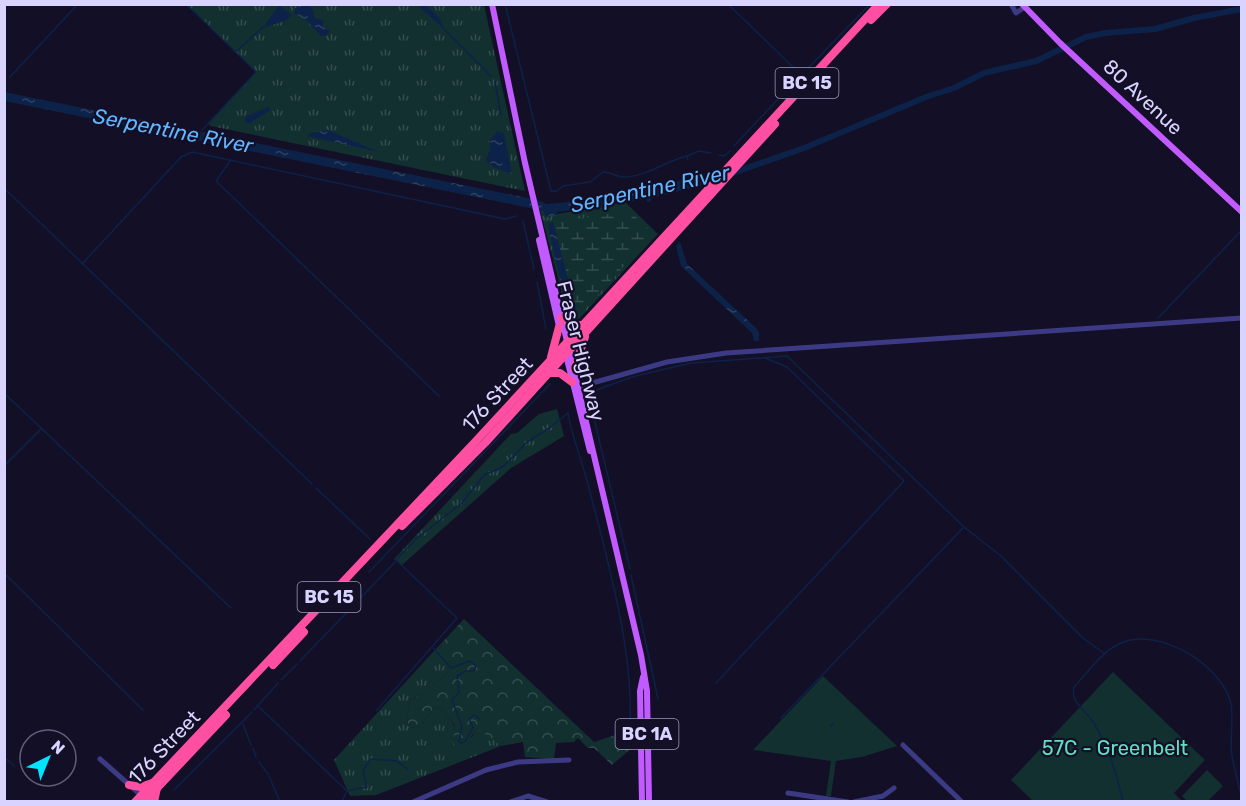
<svg xmlns="http://www.w3.org/2000/svg" width="1246" height="806" viewBox="0 0 1246 806" font-family="Rubik,sans-serif">
	<defs>
		<pattern id="grass-tufts" width="24" height="20" patternUnits="userSpaceOnUse" patternTransform="scale(1.5)"><rect width="24" height="20" fill="#12302f"/><path d="M3 7l-1-3M5 7V3M7 7l1-3M15 17l-1-3M17 17v-4M19 17l1-3" fill="none" stroke="#344d4e"/></pattern>
		<pattern id="forest-crowns" width="20" height="18" patternUnits="userSpaceOnUse" patternTransform="scale(1.5)"><rect width="20" height="18" fill="#12302f"/><path d="M2 6a3 3 0 1 1 6 0M12 15a3 3 0 1 1 6 0" fill="none" stroke="#344d4e"/></pattern>
		<pattern id="wetland-marsh" width="20" height="14" patternUnits="userSpaceOnUse" patternTransform="scale(1.5)"><rect width="20" height="14" fill="#12302f"/><path d="M1 5h8M5 5V1M11 12h8M15 12V8" fill="none" stroke="#344d4e"/></pattern>
		<pattern id="water-ripples" width="26" height="14" patternUnits="userSpaceOnUse" patternTransform="scale(1.5)"><rect width="26" height="14" fill="#0c2248"/><path d="M2 4q2-2 4 0t4 0M15 11q2-2 4 0t4 0" fill="none" stroke="#2f4163"/></pattern>
	</defs>
	<rect width="100%" height="100%" fill="#130f26"/>
	<!-- grass -->
	<g fill="url(#grass-tufts)">
		<polygon points="187,5 484,5 525,191 211,126 208,124 256,72"/>
		<polygon points="625,202 658,234 579,319 572,320 567,312 540,210 544,211 546,216"/>
		<polygon points="557,409 564,436 511,468 402,565 394,559 511,434 517,433 539,414"/>
		<polygon points="435,650 449,666 449,671 422,694 410,700 406,721 413,728 423,723 435,706 446,713 455,727 453,743 472,737 475,731 481,729 501,746 376,795 350,796 334,760"/>
	</g>
	<!-- forest -->
	<polygon fill="url(#forest-crowns)" points="464,619 594,742 634,729 633,747 612,765 594,748 588,748 578,738 574,742 556,743 554,759 525,757 523,742 501,746 480,730 475,731 463,749 456,747 453,743 455,726 446,713 435,706 423,723 413,728 406,721 410,700 422,694 449,671 449,666 435,650"/>
	<!-- wetland -->
	<polygon fill="url(#wetland-marsh)" points="630,211 653,234 578,317 553,222"/>
	<!-- green -->
	<g fill="#12302f">
		<polygon points="1113,672 1205,760 1174,793 1182,801 1033,801 1011,780"/>
		<polygon points="823,676 897,746 862,757 836,761 831,796 826,796 831,761 753,750"/>
		<polygon points="1207,770 1223,786 1208,801 1187,801 1182,796"/>
	</g>
	<!-- water -->
	<g fill="url(#water-ripples)">
		<polygon points="279,5 292,15 285,21 263,28"/>
		<polygon points="309,5 314,12 314,18 323,20 323,27 330,31 326,36 321,36 306,20 294,13 295,8"/>
		<path d="M417,5h9c6,8 16,11 17,23z"/>
		<path d="M4,92l533,108 10,4c29,-2 127,-15 146,-30l3,4 7,-1v8l-52,13v3l-4,1 -1,-3 -89,13v3l-11,2 -2,-6 -29,-6 -510,-104z"/>
		<polygon points="268,107 271,110 248,124 244,121 247,116"/>
		<polygon points="328,130 379,152 307,136 311,133"/>
		<polygon points="497,131 504,133 512,174 493,167 486,160 490,150 489,142"/>
		<path d="M553,222l25,95 -2,2c-11,-8 -25,-78 -28,-95z"/>
		<polygon points="680,242 687,264 756,328 759,332 759,341 754,341 752,333 681,266 676,246"/>
	</g>
	<g fill="none" stroke-linecap="round" stroke-linejoin="round">
		<!-- stream -->
		<g stroke="#0c2248" stroke-width="1.5">
			<polyline points="186,4 256,72 202,130"/>
			<path d="M505,4l46,187h6l6,-5 27,-4 13,-10c8,0 15,6 24,5 22,-2 39,-16 60,-21l1,4"/>
			<polyline points="728,4 797,71"/>
			<polyline points="442,27 491,76"/>
			<polyline points="237,51 263,27"/>
			<polyline points="10,77 78,4"/>
			<polyline points="495,82 501,115"/>
			<polyline points="783,94 870,4"/>
			<polyline points="734,146 778,99"/>
			<polyline points="719,155 724,156 730,151"/>
			<polyline points="687,156 699,151 711,153"/>
			<polyline points="230,161 216,181 439,396"/>
			<polyline points="4,188 312,484"/>
			<polyline points="523,221 534,269"/>
			<polyline points="82,264 181,157 192,152 505,219 516,216"/>
			<polyline points="537,282 546,329"/>
			<polyline points="1158,318 1242,230"/>
			<polyline points="4,393 231,608"/>
			<polyline points="4,466 41,429"/>
			<polyline points="316,488 370,539"/>
			<polyline points="630,569 588,393 635,376 691,363 787,356 964,527 1001,556 1083,638 1105,654"/>
			<polyline points="369,572 550,384"/>
			<polyline points="4,573 143,710"/>
			<polyline points="631,575 658,699"/>
			<polyline points="433,648 451,668 470,661 476,666 473,671 466,671 457,676 459,692 452,700 462,726 459,741 461,743 465,742 473,727 469,719 474,715 480,719"/>
			<polyline points="300,661 396,561"/>
			<polyline points="281,680 297,664"/>
			<polyline points="716,683 904,481 787,367 765,358"/>
			<polyline points="257,705 347,791 342,801"/>
			<polyline points="254,710 278,683"/>
			<path d="M376,711l81,-93 -61,-58 20,-21 46,-36 22,-28 20,-9 23,-24 24,-15 17,-14c4,25 15,50 21,75 19,74 44,160 41,235"/>
			<polyline points="781,718 963,528"/>
			<polyline points="243,724 251,745"/>
			<polyline points="831,726 833,723"/>
			<polyline points="253,748 256,757"/>
			<polyline points="4,757 14,766"/>
			<polyline points="259,762 268,774"/>
			<polyline points="269,776 280,802"/>
			<polyline points="174,790 252,712"/>
			<polyline points="347,791 367,787 363,770 371,759 397,761 408,770"/>
			<path d="M1123,802c-6,-27 -15,-57 -30,-80 -7,-12 -23,-19 -19,-35 14,-15 28,-36 47,-44 38,-16 97,20 109,57 5,18 -1,38 2,56 3,15 7,29 10,45"/>
		</g>
		<!-- river -->
		<g stroke="#0c2248" stroke-width="6">
			<polyline points="730,174 804,148 926,97 954,88 984,73 1036,61 1086,37 1105,33 1155,29 1194,18 1242,9"/>
			<polyline points="695,182 720,177"/>
		</g>
		<!-- minor -->
		<g stroke="#3d3a85" stroke-width="5">
			<polyline points="1011,4 1016,13 1025,7"/>
			<polyline points="578,387 667,362 726,353 1242,318"/>
			<polyline points="903,745 962,802"/>
			<polyline points="100,759 142,796"/>
			<polyline points="788,793 848,802"/>
			<polyline points="413,802 486,770 518,762 569,760"/>
			<polyline points="510,802 528,796 547,802"/>
			<polyline points="854,802 883,796 894,788"/>
		</g>
		<!-- major -->
		<g stroke="#c25bff" stroke-width="6">
			<polyline points="492,4 525,163 641,655 647,691 649,802"/>
			<polyline points="1022,4 1060,43 1242,212"/>
			<polyline points="539,240 559,326"/>
			<polyline points="567,359 590,451"/>
			<polyline points="642,802 640,691 643,677"/>
		</g>
		<!-- highway -->
		<g stroke="#ff4fa3" stroke-width="8">
			<polyline points="871,20 887,4"/>
			<polyline points="561,318 573,326 582,325"/>
			<polyline points="551,357 559,327"/>
			<polyline points="574,369 585,337"/>
			<polyline points="549,373 560,373 572,382"/>
			<polyline points="402,526 485,443 775,124"/>
			<polyline points="273,665 304,632"/>
			<polyline points="129,785 141,787 152,783"/>
			<polyline points="135,802 475,442 879,4"/>
			<polyline points="144,802 226,715"/>
			<polyline points="154,802 157,788"/>
		</g>
	</g>
	<g text-anchor="middle" stroke-width="4.5" stroke-linejoin="round" paint-order="stroke">
		<!-- shield labels -->
		<g fill="#130f26" stroke="#9e99be" stroke-width="1.5">
			<rect x="775.5" y="68" width="63" height="30" rx="4.5"/>
			<rect x="297.5" y="582" width="63" height="30" rx="4.5"/>
			<rect x="615.5" y="719" width="63" height="30" rx="4.5"/>
		</g>
		<g font-size="18" font-weight="bold" fill="#d9d4ff">
			<text x="807" y="89">BC 15</text>
			<text x="329" y="603">BC 15</text>
			<text x="647" y="740">BC 1A</text>
		</g>
		<!-- street labels -->
		<g font-size="20" fill="#d9d4ff" stroke="#130f26">
			<text transform="translate(1143 97) rotate(43)" y="7">80 Avenue</text>
			<text transform="translate(581 351) rotate(76)" y="7">Fraser Highway</text>
			<text transform="translate(497 394) rotate(-47)" y="7">176 Street</text>
			<text transform="translate(164 747) rotate(-46)" y="7">176 Street</text>
		</g>
		<!-- park labels -->
		<g font-size="20" fill="#5fe0c0" stroke="#130f26">
			<text x="1115" y="755">57C - Greenbelt</text>
		</g>
		<!-- water labels -->
		<g font-size="21" font-style="italic" fill="#62b6ff" stroke="#130f26">
			<text transform="translate(173 131) rotate(11)" y="7">Serpentine River</text>
			<text transform="translate(650 189) rotate(-12)" y="7">Serpentine River</text>
		</g>
	</g>
	<!-- border -->
	<rect width="1246" height="806" fill="none" stroke="#d9d4ff" stroke-width="12"/>
	<!-- north arrow -->
	<g transform="translate(48 758) rotate(43)"><circle r="28" fill="#130f26" stroke="#625e7d" stroke-width="1.5"/>
	<path d="M0-4.5L10 22L0 15L-10 22Z" fill="#00e5ff"/>
	<text y="-9" font-size="16" font-weight="bold" text-anchor="middle" fill="#d9d4ff">N</text>
	</g>
</svg>
